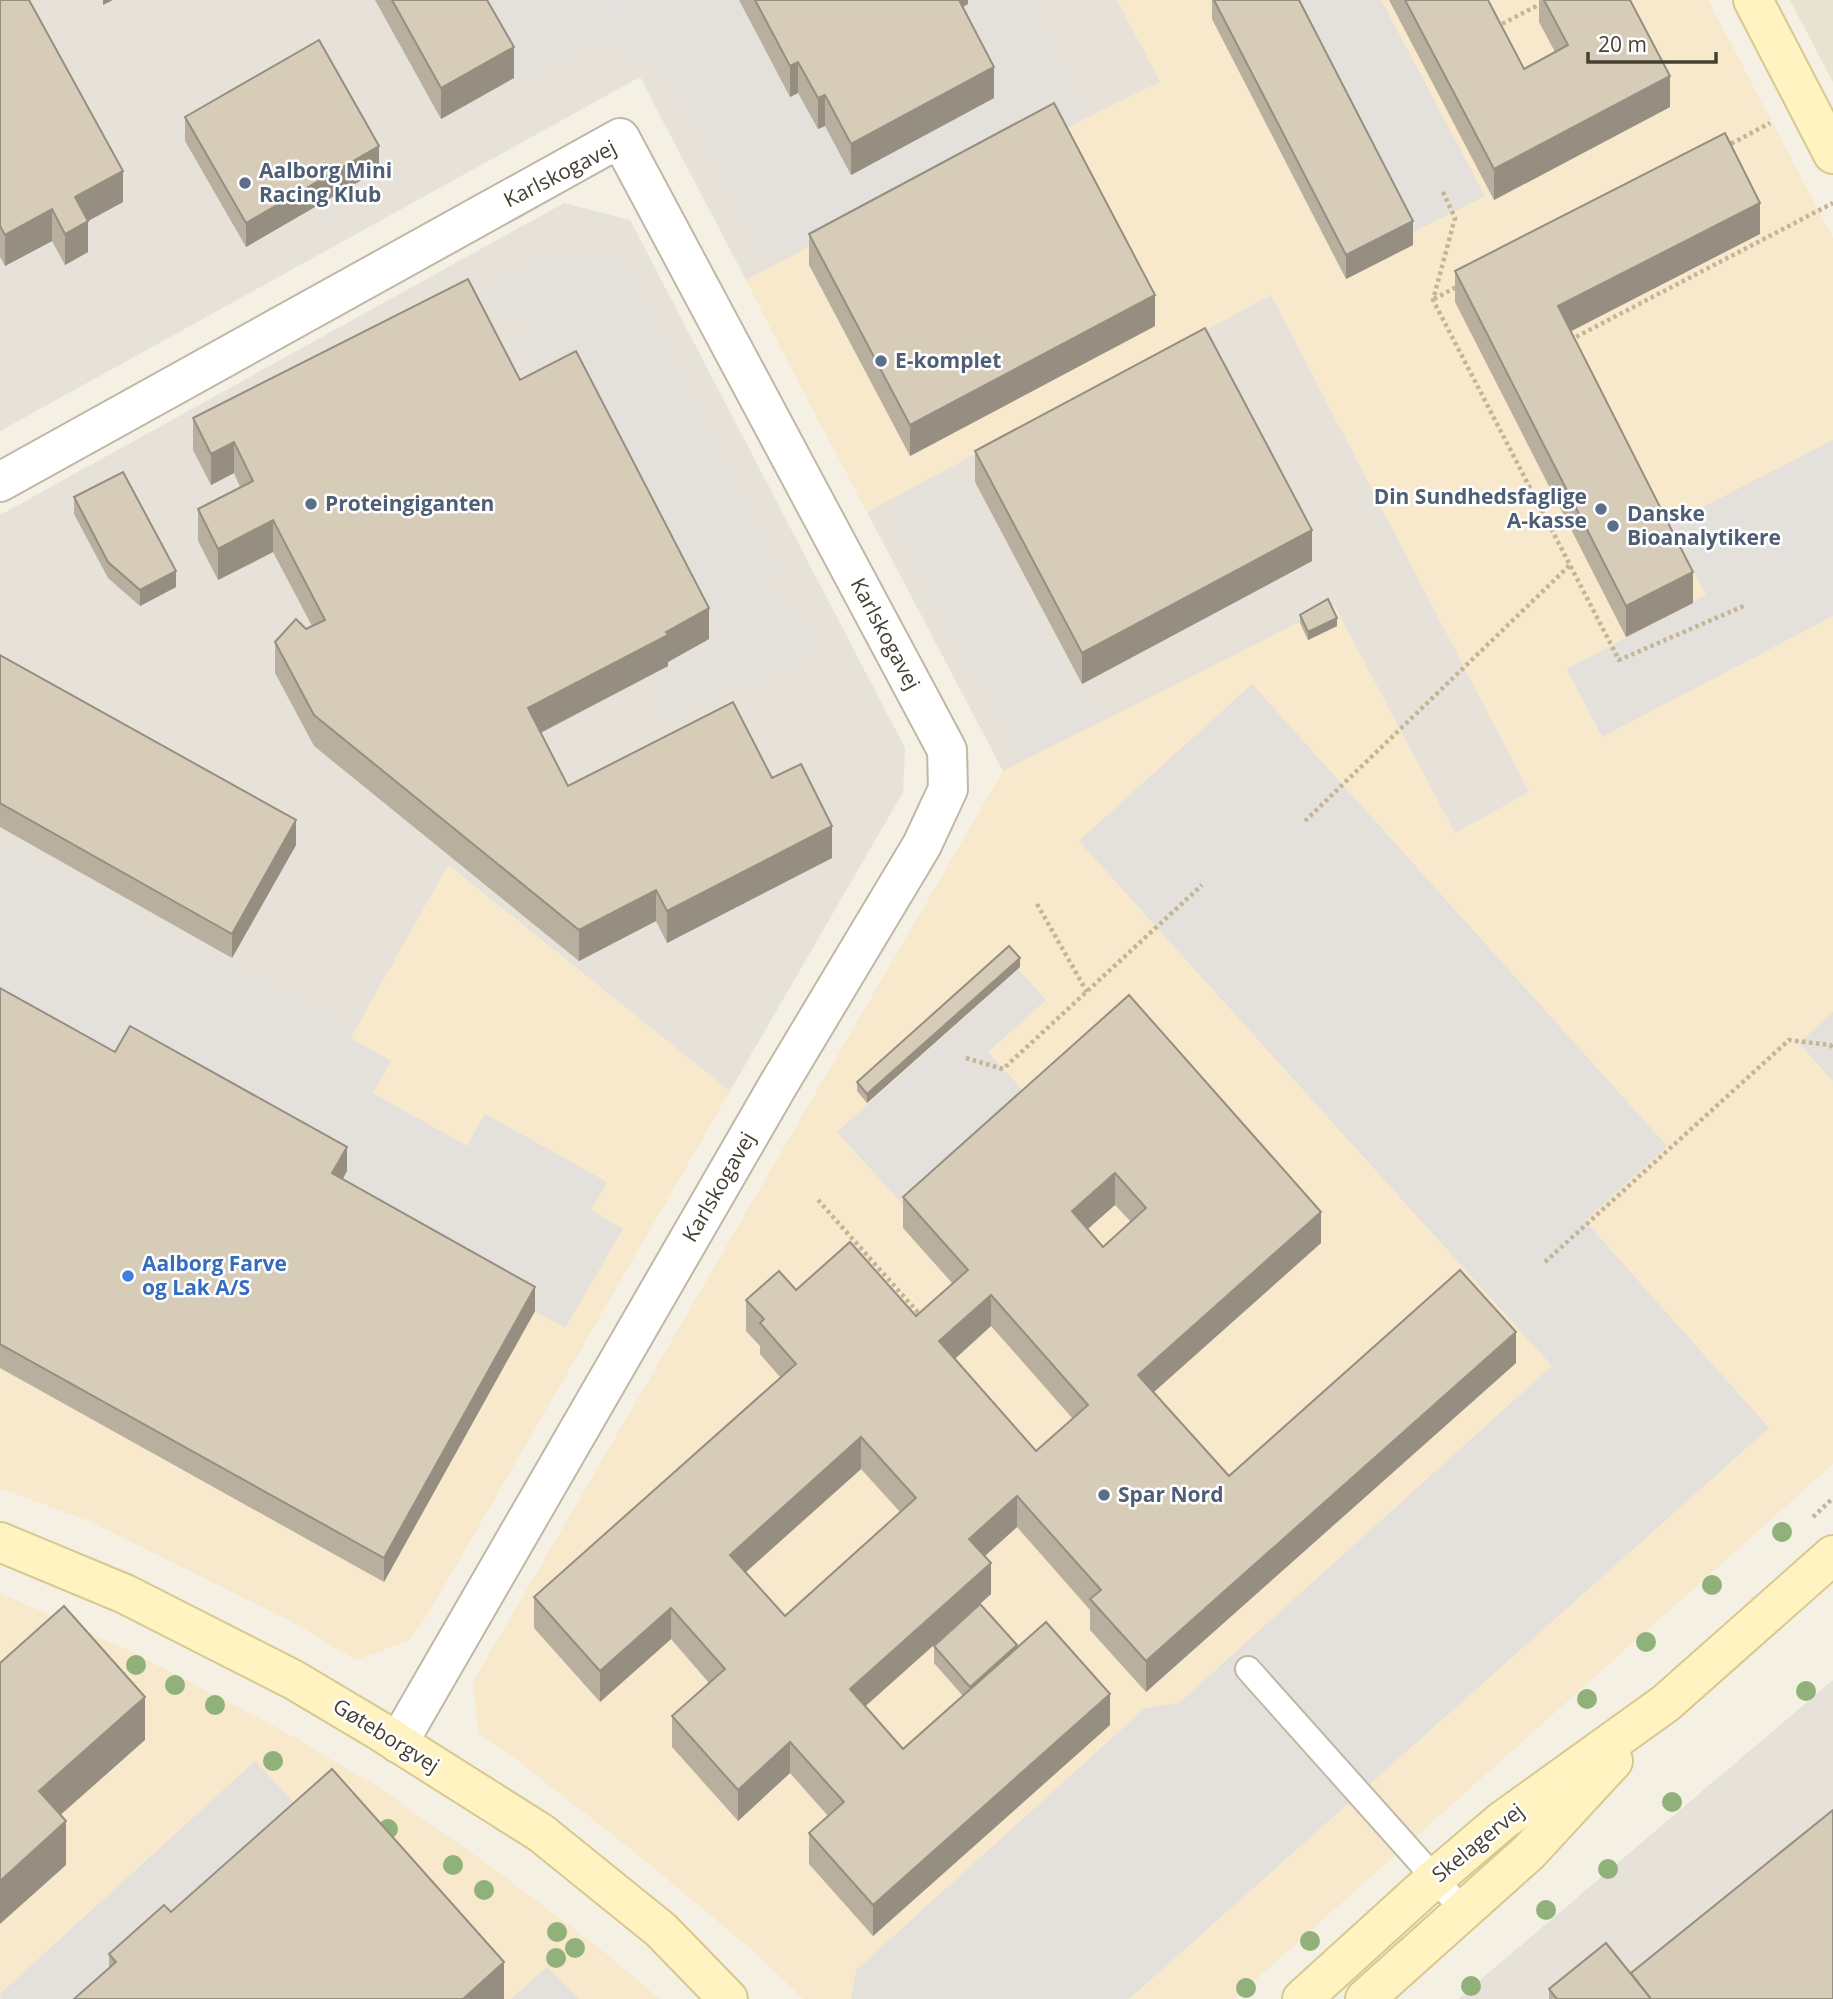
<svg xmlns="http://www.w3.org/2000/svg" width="1833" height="1999" viewBox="0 0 1833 1999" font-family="'Open Sans',sans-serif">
	<rect width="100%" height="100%" fill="#f4f0e4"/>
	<!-- residential -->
	<polygon fill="#e8e2d1" points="1790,0 1833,0 1833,82"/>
	<!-- commercial -->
	<g fill="#f8e8cc">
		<polygon points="1117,0 1708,0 1833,238 1833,1464 1234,1999 803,1999 757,1954 637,1854 508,1753 478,1734 473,1682 1003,771 1334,605 1455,833 1529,792 1271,295 867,512 806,397 746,280 857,222 876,230 1082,120 1159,82"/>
		<polygon points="0,845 350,1038 447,865 730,1091 428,1614 410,1640 356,1660 289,1620 89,1521 0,1488"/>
		<polygon points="0,1593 132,1652 283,1731 375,1785 493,1868 609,1956 660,1999 0,1999"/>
	</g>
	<!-- industrial -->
	<g fill="#e6e1d9">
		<polygon points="0,0 1117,0 1160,82 1082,120 876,230 857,222 746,280 640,77 0,431"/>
		<polygon points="564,203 630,220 905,748 903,792 730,1091 448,865 350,1039 0,843 0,515"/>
		<polygon points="1271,295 1529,792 1455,833 1334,605 1003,771 867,512"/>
		<polygon points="1833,1680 1833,1999 1458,1999 1780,1725"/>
	</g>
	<!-- parking -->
	<g fill="#e4e1dd">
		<polygon points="470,0 597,0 610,25 514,78"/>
		<polygon points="600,0 739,0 790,96 798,93 819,129 825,126 950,14 968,4 966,0 1018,0 1082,120 876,230 853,221 774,261 662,50 635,64"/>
		<polygon points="1292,0 1381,0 1485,196 1413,232"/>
		<polygon points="552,258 617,272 772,569 739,588 746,601 793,610 811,643 673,715 653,675 723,639 583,378 547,396 519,343 548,328 551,318 547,310 530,304 506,318 492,290"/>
		<polygon points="1833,440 1833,616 1602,737 1567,669 1706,595 1670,524"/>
		<polygon points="965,481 1091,723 1027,757 900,515"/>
		<polygon points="1252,684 1667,1146 1585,1221 1769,1428 1129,1999 851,1999 856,1970 1145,1708 1179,1703 1552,1366 1079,841"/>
		<polygon points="0,843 391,1061 373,1093 467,1146 485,1114 607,1182 591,1210 623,1229 565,1328 0,1012"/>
		<polygon points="1018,969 1046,1000 988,1052 1027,1095 904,1206 837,1132"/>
		<polygon points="1833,1012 1833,1081 1799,1043"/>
		<polygon points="255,1761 305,1815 103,1999 0,1999 1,1993"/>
		<polygon points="547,1967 579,1999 511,1999"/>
	</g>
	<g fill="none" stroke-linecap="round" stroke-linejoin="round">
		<defs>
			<polyline id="lane" points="1248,1669 1464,1911"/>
			<polyline id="street" points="0,482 620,138 947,750 948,789 922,845 777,1087 398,1743"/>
			<g id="secondary">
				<polyline points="1753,0 1833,154"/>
				<polyline points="0,1542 125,1594 294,1680 378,1730 541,1833 661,1930 728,1999"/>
				<polyline points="1302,1999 1434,1879 1502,1821 1666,1703 1833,1555"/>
				<polyline points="1365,1999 1529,1852 1613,1761"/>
			</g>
		</defs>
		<!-- lane casing -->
		<use href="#lane" stroke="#c0b8a5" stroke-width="28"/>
		<!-- street casing -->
		<use href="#street" stroke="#c0b8a5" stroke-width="42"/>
		<!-- secondary casing -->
		<use href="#secondary" stroke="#d8c88f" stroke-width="42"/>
		<!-- path -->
		<g stroke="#c3b595" stroke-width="4.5" stroke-dasharray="3.5 3.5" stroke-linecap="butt">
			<polyline points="1496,27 1548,0"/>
			<polyline points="1725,147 1770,123"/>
			<polyline points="1443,192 1455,218 1433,300 1619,660 1746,605"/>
			<polyline points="1434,299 1460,285"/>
			<polyline points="1570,340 1833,203"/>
			<polyline points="1305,821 1570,565"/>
			<polyline points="1037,904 1087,992"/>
			<polyline points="966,1058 1003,1069 1202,885"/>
			<polyline points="818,1200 922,1317"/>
			<polyline points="1545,1262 1789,1040 1830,1045 1833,1048"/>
			<polyline points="1813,1517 1833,1498"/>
		</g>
		<!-- lane -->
		<use href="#lane" stroke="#fff" stroke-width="24"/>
		<!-- street -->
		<use href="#street" stroke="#fff" stroke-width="38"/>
		<!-- secondary -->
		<use href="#secondary" stroke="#fff3c2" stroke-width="38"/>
	</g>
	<!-- trees -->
	<g fill="#90b179">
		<circle cx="1782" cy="1532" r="10"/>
		<circle cx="1712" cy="1585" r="10"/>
		<circle cx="1646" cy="1642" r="10"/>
		<circle cx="136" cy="1665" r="10"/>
		<circle cx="175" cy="1685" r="10"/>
		<circle cx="1806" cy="1691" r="10"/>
		<circle cx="1587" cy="1699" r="10"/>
		<circle cx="215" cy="1705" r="10"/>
		<circle cx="273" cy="1761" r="10"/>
		<circle cx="1672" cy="1802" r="10"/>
		<circle cx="388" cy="1829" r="10"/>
		<circle cx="453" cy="1865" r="10"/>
		<circle cx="1608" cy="1869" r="10"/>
		<circle cx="484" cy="1890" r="10"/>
		<circle cx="1546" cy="1910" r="10"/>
		<circle cx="557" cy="1932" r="10"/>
		<circle cx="1310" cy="1941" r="10"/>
		<circle cx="575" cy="1948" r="10"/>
		<circle cx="556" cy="1958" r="10"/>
		<circle cx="1471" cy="1986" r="10"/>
		<circle cx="1246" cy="1988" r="10"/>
	</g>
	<!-- wall -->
	<g fill="#b8af9e" fill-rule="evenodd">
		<polygon points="0,0 123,202 88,221 88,252 65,265 52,241 5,266 0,257"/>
		<polygon points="375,0 487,0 514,78 441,119"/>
		<polygon points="739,0 968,0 968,4 963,7 994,98 851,175 825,126 818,129 798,93 790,97"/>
		<polygon points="1212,0 1214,0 1413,245 1346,279 1212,19"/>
		<polygon points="1389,0 1488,0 1524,69 1555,52 1539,22 1539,0 1630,0 1670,107 1494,200"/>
		<polygon points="185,117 379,170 246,247 185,141"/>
		<polygon points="809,234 1155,326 910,456 809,265"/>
		<polygon points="1760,234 1570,331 1693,603 1626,637 1455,302 1455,271"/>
		<polygon points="520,380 709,639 668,662 668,666 541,733 568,786 772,778 832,858 667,943 656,921 579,961 314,746 275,673 275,642 312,626 273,552 218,580 198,541 198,509 240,487 234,473 211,485 193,450 193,418"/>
		<polygon points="975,451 1312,561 1082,684 975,482"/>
		<polygon points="74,497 176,587 140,606 108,578 74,514"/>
		<polygon points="1300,615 1337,626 1308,640 1300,623"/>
		<polygon points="0,655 296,845 232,958 0,827"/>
		<polygon points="1020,967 867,1103 857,1091 857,1082"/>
		<polygon points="0,988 115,1052 347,1171 343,1179 535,1311 384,1582 0,1368"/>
		<path d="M1129,995l192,248 -167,149 75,84 287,-113 -370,329 -56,-62v-20l-73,-83 -32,29 6,38 -126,112 38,43 60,-53 -29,-33v-17l83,1 93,78 -237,211 -64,-72v-31l19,-17 -38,-43 -52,48 -66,-74v-31l37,-33 -38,-44 -71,63 -66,-74v-31l246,-220 -20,-23v-8l-14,-15v-31l50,-10 120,26 37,-32 -50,-56v-31zM1115,1205l16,17 -28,25 -16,-18zM991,1326l82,93 -37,32 -81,-92zM861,1469l39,43 -115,104 -39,-44z"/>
		<polygon points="171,1912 504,1999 109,1968 109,1954"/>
		<polygon points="1631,1973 1833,1999 1549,1999 1549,1989"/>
	</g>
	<!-- shaded-wall -->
	<g fill="#968f81">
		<polygon points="103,0 113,0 103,5"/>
		<polygon points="950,0 968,0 968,4 950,14"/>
		<polygon points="514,47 514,78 441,119 441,88"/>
		<polygon points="798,62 798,93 790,97 790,66"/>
		<polygon points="994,67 994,98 851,175 851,144"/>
		<polygon points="1670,76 1670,107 1494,200 1494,169"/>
		<polygon points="825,95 825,126 818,129 818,98"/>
		<polygon points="379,146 379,170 246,247 246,223"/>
		<polygon points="123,171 123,202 75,228 75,197"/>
		<polygon points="1760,203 1760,234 1558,338 1558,306"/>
		<polygon points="52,209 52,241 5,266 5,235"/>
		<polygon points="88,221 88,252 65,265 65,234"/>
		<polygon points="1413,221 1413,245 1346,279 1346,255"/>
		<polygon points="1155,295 1155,326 910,456 910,425"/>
		<polygon points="234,442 234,473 211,485 211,454"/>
		<polygon points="273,520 273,552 218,580 218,549"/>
		<polygon points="1312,530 1312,561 1082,684 1082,653"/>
		<polygon points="176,571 176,587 140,606 140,590"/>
		<polygon points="1693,572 1693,603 1626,637 1626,606"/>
		<polygon points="709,608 709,639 668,662 668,666 528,739 528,708"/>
		<polygon points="1337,618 1337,626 1308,640 1308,632"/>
		<polygon points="296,820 296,845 232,958 232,934"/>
		<polygon points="832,826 832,858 667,943 667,911"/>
		<polygon points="656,890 656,921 579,961 579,930"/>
		<polygon points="1020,958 1020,967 867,1103 867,1094"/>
		<polygon points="347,1147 347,1171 332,1197 332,1173"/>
		<polygon points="1115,1173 1115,1205 1072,1243 1072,1211"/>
		<polygon points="1321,1212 1321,1243 1138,1406 1138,1375"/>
		<polygon points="535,1287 535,1311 384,1582 384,1558"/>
		<polygon points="991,1295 991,1326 939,1373 939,1341"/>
		<polygon points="1516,1332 1516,1363 1146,1692 1146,1661"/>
		<polygon points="861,1437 861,1469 730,1586 730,1555"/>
		<polygon points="1017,1496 1017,1527 969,1570 969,1539"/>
		<polygon points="991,1563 991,1594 850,1720 850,1689"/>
		<polygon points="671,1608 671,1639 600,1702 600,1671"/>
		<polygon points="1017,1645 1017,1661 970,1703 970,1687"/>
		<polygon points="1110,1694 1110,1725 873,1936 873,1905"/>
		<polygon points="145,1697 145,1740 39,1834 39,1791"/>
		<polygon points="790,1742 790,1773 738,1821 738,1790"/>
		<polygon points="66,1821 66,1865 0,1924 0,1881"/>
		<polygon points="504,1962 504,1999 463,1999"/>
	</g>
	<!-- building -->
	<g fill="#d6ccb8" stroke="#968f81" stroke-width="2" fill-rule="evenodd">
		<polygon points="0,0 29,0 123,171 75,197 88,221 65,234 52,209 5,235 0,226"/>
		<polygon points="392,0 487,0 514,47 441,88"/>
		<polygon points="755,0 959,0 994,67 851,144 825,95 818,98 798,62 790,66"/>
		<polygon points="1214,0 1299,0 1413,221 1346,255"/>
		<polygon points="1405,0 1488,0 1524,69 1568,45 1544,0 1630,0 1670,76 1494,169"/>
		<polygon points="319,40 379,146 246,223 185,117"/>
		<polygon points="1054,103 1155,295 910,425 809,234"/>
		<polygon points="1725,133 1760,203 1558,306 1693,572 1626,606 1455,271"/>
		<polygon points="468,279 520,380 576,351 709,608 666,632 668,635 528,708 568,786 733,702 772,778 801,764 832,826 667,911 656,890 579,930 314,715 275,642 296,619 306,629 325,620 273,520 218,549 198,509 253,481 234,442 211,454 193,418"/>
		<polygon points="1205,328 1312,530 1082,653 975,451"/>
		<polygon points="123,472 176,571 140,590 108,562 74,497"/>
		<polygon points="1328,599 1337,618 1308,632 1300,615"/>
		<polygon points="0,655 296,820 232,934 0,803"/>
		<polygon points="1009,946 1020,958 867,1094 857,1082"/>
		<polygon points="0,988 115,1052 130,1026 347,1147 332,1173 535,1287 384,1558 0,1344"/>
		<path d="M1129,995l192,217 -183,163 91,101 231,-206 56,62 -370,329 -56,-62 11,-9 -84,-94 -48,43 22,24 -141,126 53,60 143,-127 64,72 -237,211 -64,-72 35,-31 -54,-60 -52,48 -66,-74 53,-47 -54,-61 -71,63 -66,-74 262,-233 -36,-41 4,-4 -18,-19 33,-29 17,19 54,-48 66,74 52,-46 -65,-73zM1115,1173l31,35 -43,39 -31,-36zM991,1295l97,110 -52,46 -97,-110zM861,1437l55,61 -131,118 -55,-61z"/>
		<polygon points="980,1604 1017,1645 970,1687 934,1646"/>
		<polygon points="64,1606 145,1697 39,1791 66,1821 0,1881 0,1663"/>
		<polygon points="332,1769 504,1962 463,1999 74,1999 116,1962 109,1954 164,1905 171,1912"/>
		<polygon points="1833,1810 1833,1999 1651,1999 1631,1973"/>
		<polygon points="1606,1943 1651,1999 1557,1999 1549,1989"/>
	</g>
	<!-- markers -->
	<g fill="#5c6f8a" stroke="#fff" stroke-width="2.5">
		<circle cx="245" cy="183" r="7"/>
		<circle cx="881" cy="361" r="7"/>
		<circle cx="311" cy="504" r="7"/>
		<circle cx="1601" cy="509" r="7"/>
		<circle cx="1613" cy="526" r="7"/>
		<circle cx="1104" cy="1495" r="7"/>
	</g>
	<circle fill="#3f7fe0" stroke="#fff" stroke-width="2.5" cx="128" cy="1276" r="7"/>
	<g text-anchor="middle" stroke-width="5" stroke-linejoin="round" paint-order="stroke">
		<!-- service labels -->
		<g font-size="21" font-weight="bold" fill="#4e5e75" stroke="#fff" text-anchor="start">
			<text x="259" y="178">Aalborg Mini<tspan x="259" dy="24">Racing Klub</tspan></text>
			<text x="895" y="368">E-komplet</text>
			<text x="1587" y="504" text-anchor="end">Din Sundhedsfaglige<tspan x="1587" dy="24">A-kasse</tspan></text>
			<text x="325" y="511">Proteingiganten</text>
			<text x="1627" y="521">Danske<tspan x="1627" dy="24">Bioanalytikere</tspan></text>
			<text x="1118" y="1502">Spar Nord</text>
		</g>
		<!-- street labels -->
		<g font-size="21" fill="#464033" stroke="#fff">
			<text transform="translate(560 174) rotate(-27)" y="7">Karlskogavej</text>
			<text transform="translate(885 634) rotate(62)" y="7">Karlskogavej</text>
			<text transform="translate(719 1187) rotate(-60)" y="7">Karlskogavej</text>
			<text transform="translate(386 1736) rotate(32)" y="7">Gøteborgvej</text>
			<text transform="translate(1478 1843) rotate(-39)" y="7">Skelagervej</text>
		</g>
		<!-- shop labels -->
		<g font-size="21" font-weight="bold" fill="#366cbe" stroke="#fff" text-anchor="start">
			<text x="142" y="1271">Aalborg Farve<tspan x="142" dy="24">og Lak A/S</tspan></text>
		</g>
	</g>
	<!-- scale -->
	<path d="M1588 52v10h128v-10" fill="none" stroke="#464033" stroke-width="3.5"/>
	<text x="1598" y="52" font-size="21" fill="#464033" stroke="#ffffff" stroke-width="5" paint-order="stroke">20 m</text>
</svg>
